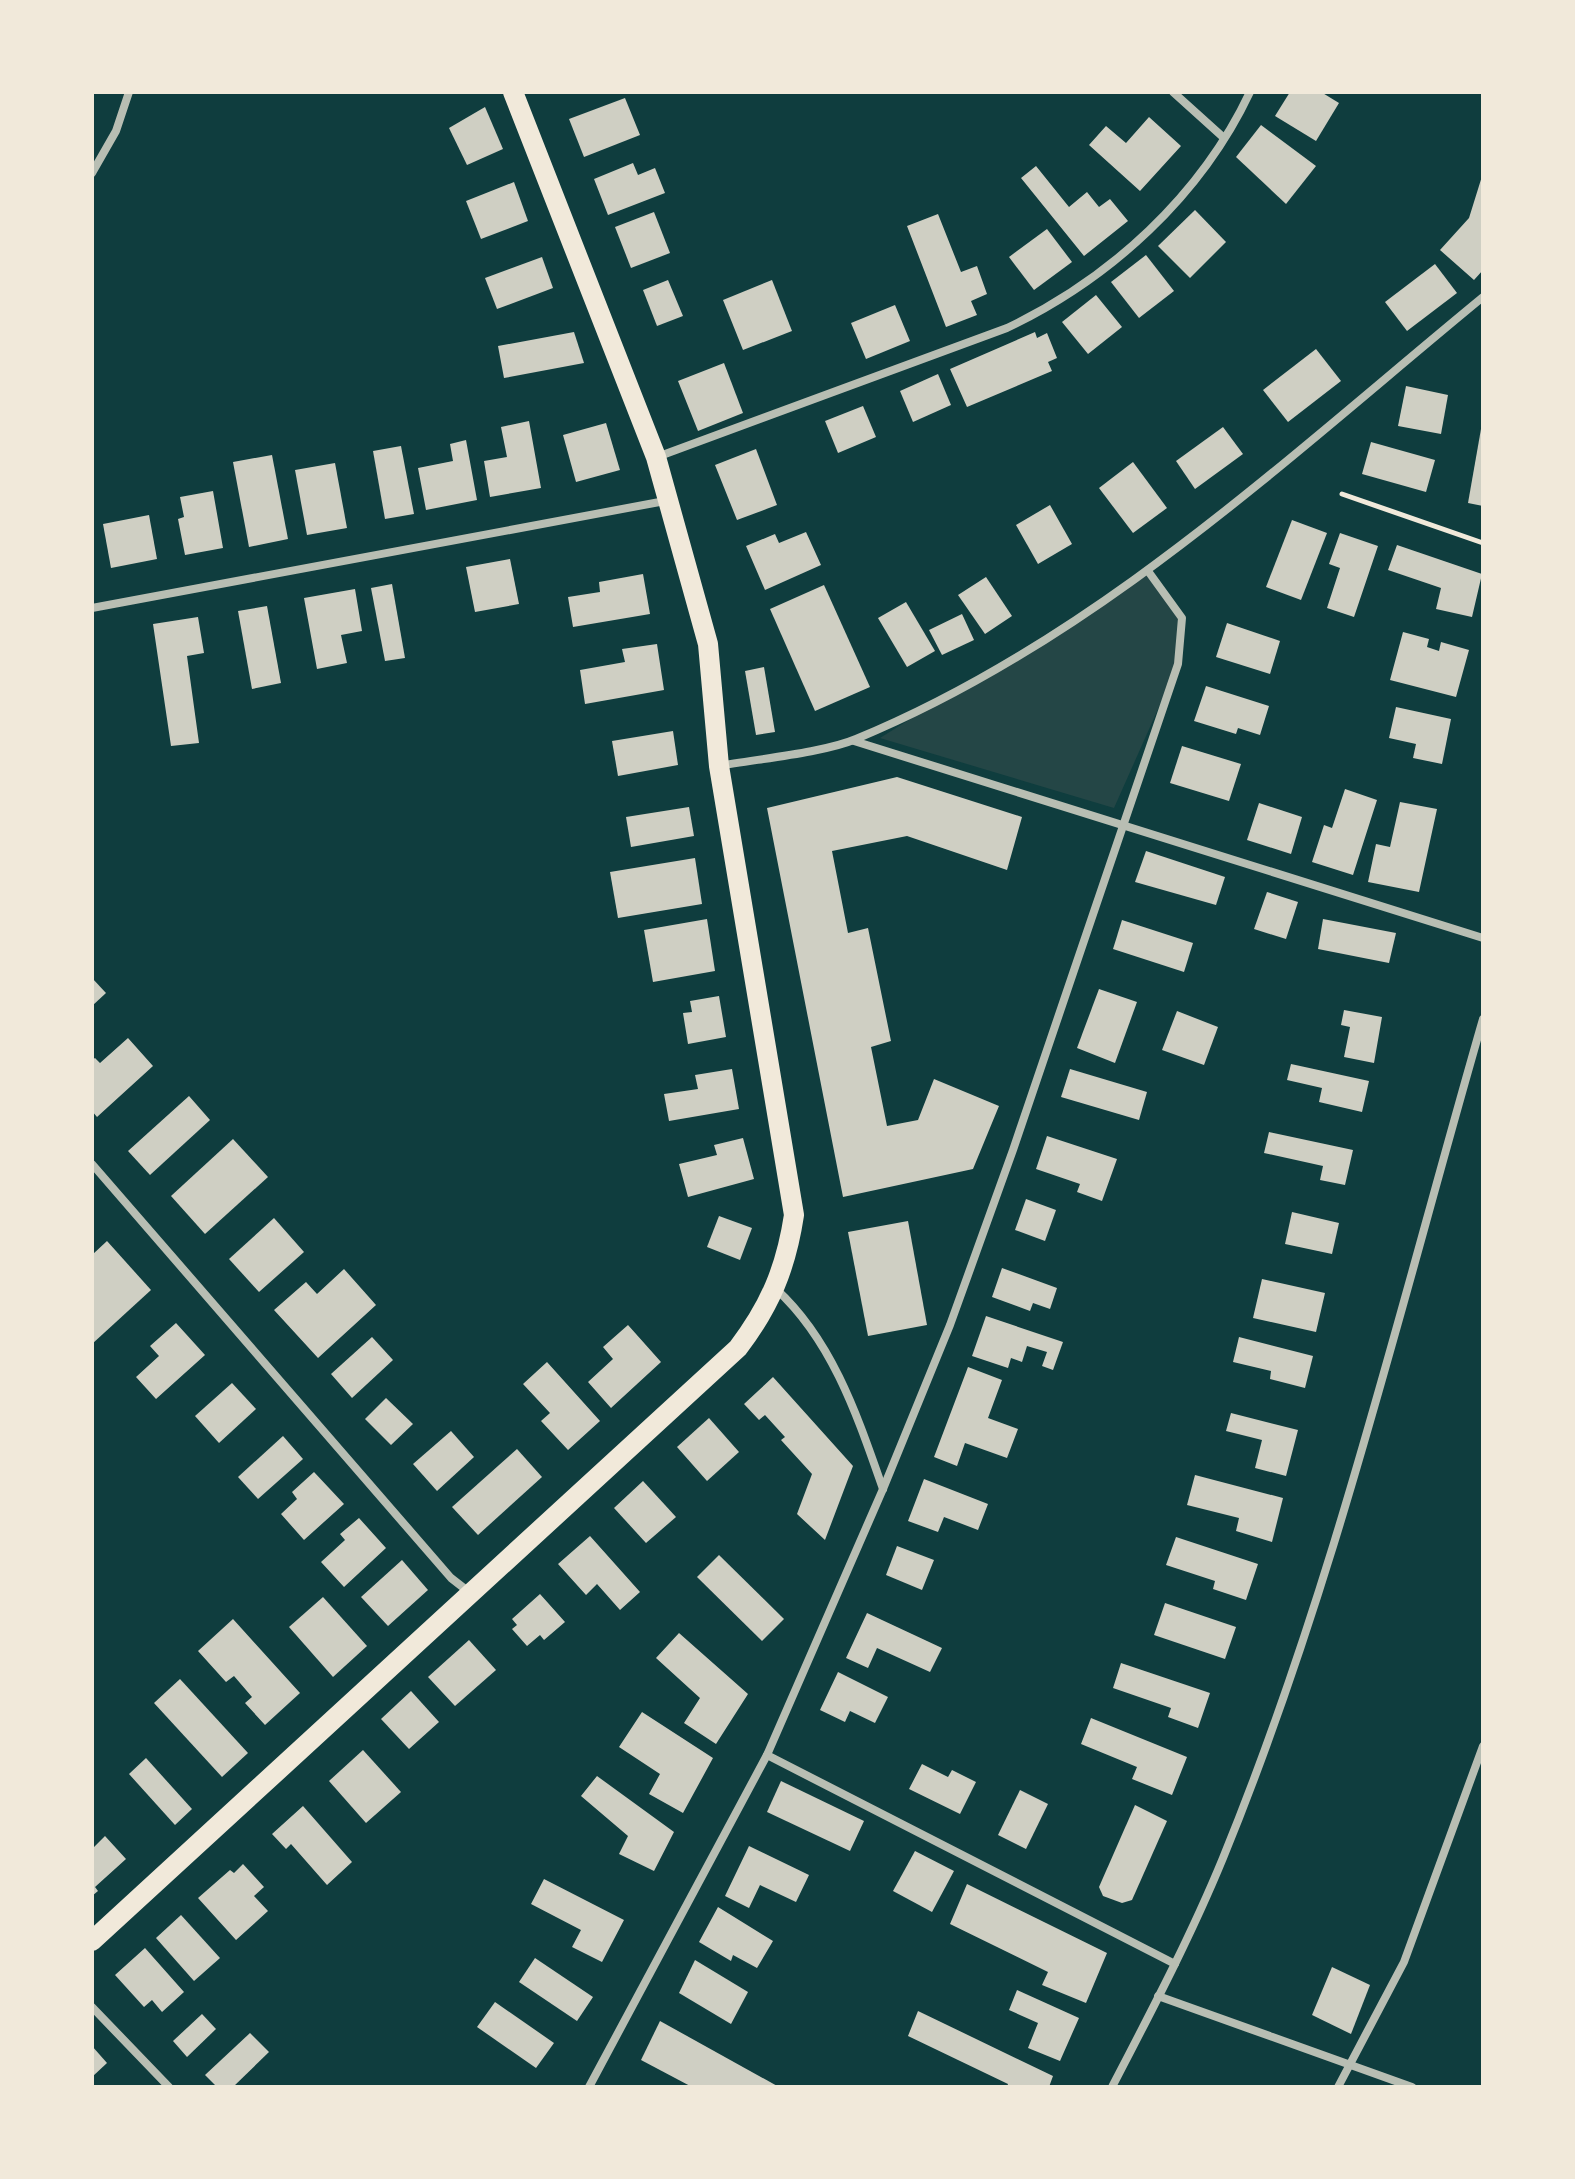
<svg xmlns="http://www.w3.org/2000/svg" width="1575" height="2179" viewBox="0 0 1575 2179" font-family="Quicksand,sans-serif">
	<rect width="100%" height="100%" fill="#0f3d3e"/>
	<!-- green -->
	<polygon fill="#244646" points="1148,571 1182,618 1178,664 1114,808 880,738"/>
	<!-- building -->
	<g fill="#cfcfc3">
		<polygon points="1290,92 1321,92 1339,103 1316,141 1275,116"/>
		<polygon points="625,98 640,135 584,157 569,119"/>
		<polygon points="485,107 503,149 467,165 449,128"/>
		<polygon points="1149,117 1181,146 1140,191 1089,145 1106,126 1126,143"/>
		<polygon points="1261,125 1316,166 1286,204 1236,157"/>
		<polygon points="633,163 638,175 655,168 665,193 608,215 594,179"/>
		<polygon points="1036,166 1069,207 1087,192 1099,207 1110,199 1128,221 1084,256 1021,178"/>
		<polygon points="1483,173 1483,270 1474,280 1440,250 1469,218"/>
		<polygon points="514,182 528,221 481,239 466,201"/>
		<polygon points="1195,210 1226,242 1190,278 1158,246"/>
		<polygon points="654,212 670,253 631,268 615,227"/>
		<polygon points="938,214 961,272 977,266 987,294 971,301 977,315 946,327 907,226"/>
		<polygon points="1047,229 1072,262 1034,290 1009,257"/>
		<polygon points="1146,255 1174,291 1139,318 1111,282"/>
		<polygon points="542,257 553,288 497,309 485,278"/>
		<polygon points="1435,264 1457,293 1407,331 1385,302"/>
		<polygon points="668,280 683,316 657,326 643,290"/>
		<polygon points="772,280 792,331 743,350 723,300"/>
		<polygon points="1096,295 1122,327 1088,354 1062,322"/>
		<polygon points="895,305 910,341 866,359 851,323"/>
		<polygon points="574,332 584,363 504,378 498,346"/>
		<polygon points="1035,332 1037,338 1047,333 1057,358 1048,362 1052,371 967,407 950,369"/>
		<polygon points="1316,349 1341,381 1288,422 1263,390"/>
		<polygon points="724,363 743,413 698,431 678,381"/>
		<polygon points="938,374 951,405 913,422 900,391"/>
		<polygon points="1406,386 1448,395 1441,434 1398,426"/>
		<polygon points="863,406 876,437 838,453 825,421"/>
		<polygon points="529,421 541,488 490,497 484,461 507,457 501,427"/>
		<polygon points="606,423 620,470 576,482 563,435"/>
		<polygon points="1223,427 1243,454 1195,489 1176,461"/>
		<polygon points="1481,429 1483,429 1483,506 1468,503"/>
		<polygon points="466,440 477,500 426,510 418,468 453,461 450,444"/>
		<polygon points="1371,442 1435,460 1426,492 1362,474"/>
		<polygon points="401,446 414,514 385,519 373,451"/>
		<polygon points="756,449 777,505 737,520 715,465"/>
		<polygon points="272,455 288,539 249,547 233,462"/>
		<polygon points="1133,462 1167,508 1133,533 1099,488"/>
		<polygon points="335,463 347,528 307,535 295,470"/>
		<polygon points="213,491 223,548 185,555 178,519 184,517 180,497"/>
		<polygon points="1050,505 1072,544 1038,564 1016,525"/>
		<polygon points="149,515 157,559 111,568 103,524"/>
		<polygon points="1292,520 1327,533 1301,600 1266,587"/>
		<polygon points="806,532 821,565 765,590 746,546 775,534 779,543"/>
		<polygon points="1340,533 1378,546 1354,617 1327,608 1340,568 1329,564"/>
		<polygon points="1397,545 1482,574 1472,617 1436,609 1441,588 1388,570"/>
		<polygon points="510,559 519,604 475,612 466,567"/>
		<polygon points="643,574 650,614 573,627 568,597 600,592 599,582"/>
		<polygon points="986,577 1012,616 985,634 958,595"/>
		<polygon points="392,584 405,658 385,661 371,588"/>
		<polygon points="824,585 870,687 815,711 770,609"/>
		<polygon points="355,589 362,631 341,635 347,663 317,669 304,598"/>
		<polygon points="906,602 935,651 907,667 878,618"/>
		<polygon points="267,606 281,683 252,689 238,611"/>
		<polygon points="962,614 974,640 942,655 929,630"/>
		<polygon points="198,617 204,653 187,656 199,743 171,746 153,624"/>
		<polygon points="1227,623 1280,641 1270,674 1216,657"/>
		<polygon points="1403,632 1429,639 1427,647 1439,651 1441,642 1469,650 1456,697 1390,680"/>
		<polygon points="657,644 664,690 585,704 580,670 625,662 622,649"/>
		<polygon points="764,667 775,732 756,735 745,671"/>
		<polygon points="1206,686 1269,706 1260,735 1238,728 1236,734 1194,721"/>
		<polygon points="1396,707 1451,719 1442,764 1413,758 1416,744 1389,738"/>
		<polygon points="673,731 678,765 618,776 612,741"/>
		<polygon points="1182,746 1241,764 1229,801 1170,783"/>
		<polygon points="897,777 1022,817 1007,870 907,836 832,851 848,933 868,928 891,1041 871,1047 887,1126 918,1120 934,1079 999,1106 973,1169 843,1197 767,808"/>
		<polygon points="1345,789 1377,800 1353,875 1312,862 1324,825 1332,828"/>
		<polygon points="1400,802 1437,809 1419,892 1368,882 1376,844 1390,847"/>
		<polygon points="1259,803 1302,817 1291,854 1247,840"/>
		<polygon points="689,807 694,836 631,847 626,817"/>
		<polygon points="1146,851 1225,877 1216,905 1135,882"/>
		<polygon points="695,858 702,904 618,918 610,872"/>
		<polygon points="1267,892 1298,902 1286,939 1254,929"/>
		<polygon points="707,919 715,971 653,982 644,930"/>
		<polygon points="1323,919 1396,933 1389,963 1318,949"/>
		<polygon points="1122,920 1193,943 1184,972 1113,949"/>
		<polygon points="92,978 106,993 92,1006"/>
		<polygon points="1099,989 1137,1002 1115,1063 1077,1048"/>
		<polygon points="719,996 726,1037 688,1044 683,1013 692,1012 690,1001"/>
		<polygon points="1344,1010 1382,1017 1374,1063 1344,1057 1350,1027 1341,1025"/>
		<polygon points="1177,1011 1218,1027 1204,1065 1162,1050"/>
		<polygon points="128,1038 153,1066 97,1117 92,1111 92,1060 95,1058 100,1063"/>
		<polygon points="1291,1064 1369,1081 1362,1112 1319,1102 1322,1088 1287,1080"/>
		<polygon points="732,1069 739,1109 669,1121 664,1094 698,1089 695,1075"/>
		<polygon points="1070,1069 1147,1092 1139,1120 1061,1097"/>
		<polygon points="189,1096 210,1120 150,1175 128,1151"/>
		<polygon points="1269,1132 1353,1150 1345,1185 1320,1180 1323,1166 1264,1153"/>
		<polygon points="1047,1136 1117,1159 1102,1201 1077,1192 1080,1184 1036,1169"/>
		<polygon points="743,1138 754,1179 688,1197 679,1164 717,1155 714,1145"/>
		<polygon points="233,1139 268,1177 205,1234 171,1196"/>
		<polygon points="1026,1199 1056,1210 1045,1241 1015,1230"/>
		<polygon points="1292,1212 1339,1223 1332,1254 1285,1244"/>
		<polygon points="719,1216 752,1228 740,1260 707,1247"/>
		<polygon points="274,1218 304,1252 259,1292 229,1259"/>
		<polygon points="908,1221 927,1325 868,1336 848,1232"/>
		<polygon points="107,1241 151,1290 92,1344 92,1255"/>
		<polygon points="1002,1268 1057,1288 1050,1309 1033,1303 1030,1311 992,1297"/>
		<polygon points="344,1269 376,1305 318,1358 274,1310 306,1282 317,1294"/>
		<polygon points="1262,1279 1325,1293 1316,1332 1253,1318"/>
		<polygon points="986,1316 1063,1342 1053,1370 1042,1366 1047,1352 1027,1346 1022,1362 1011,1358 1008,1368 972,1356"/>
		<polygon points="176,1323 205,1355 156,1399 136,1377 159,1356 150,1346"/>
		<polygon points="628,1325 661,1362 611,1408 588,1382 613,1359 603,1347"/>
		<polygon points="372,1337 393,1360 352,1398 331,1374"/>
		<polygon points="1239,1337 1313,1356 1305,1388 1270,1379 1271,1371 1233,1362"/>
		<polygon points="547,1362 600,1421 568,1450 541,1421 550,1413 523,1384"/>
		<polygon points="968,1367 1002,1380 988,1418 1018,1429 1007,1458 965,1443 957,1466 934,1457"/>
		<polygon points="773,1377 853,1466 825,1540 797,1514 812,1474 781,1440 785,1437 765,1415 759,1420 744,1404"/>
		<polygon points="232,1383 256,1409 219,1443 195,1416"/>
		<polygon points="386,1398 413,1424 391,1445 365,1419"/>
		<polygon points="1231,1413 1298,1430 1286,1476 1255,1468 1262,1440 1226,1431"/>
		<polygon points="709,1418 739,1452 707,1481 677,1447"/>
		<polygon points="451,1431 474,1457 437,1491 413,1464"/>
		<polygon points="283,1436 303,1459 258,1499 238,1477"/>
		<polygon points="517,1449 542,1477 478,1535 452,1507"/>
		<polygon points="314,1472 344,1504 304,1540 281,1514 297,1499 292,1492"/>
		<polygon points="1195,1475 1283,1498 1272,1542 1236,1531 1239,1518 1187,1505"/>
		<polygon points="924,1479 988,1504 978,1530 944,1517 938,1532 908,1521"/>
		<polygon points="643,1481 676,1517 646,1543 614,1508"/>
		<polygon points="359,1518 386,1548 344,1587 321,1562 345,1540 340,1534"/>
		<polygon points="590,1536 640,1592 620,1610 597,1584 586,1595 558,1564"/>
		<polygon points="1176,1537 1258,1564 1246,1600 1213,1589 1215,1581 1166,1565"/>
		<polygon points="897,1546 934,1560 922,1590 886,1575"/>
		<polygon points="719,1555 784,1619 762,1641 697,1577"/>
		<polygon points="402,1560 428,1590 388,1626 361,1597"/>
		<polygon points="540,1594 565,1622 544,1640 540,1635 527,1646 512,1629 517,1625 512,1619"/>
		<polygon points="323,1597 367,1646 333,1677 289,1627"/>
		<polygon points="1165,1603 1236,1627 1225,1659 1154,1635"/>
		<polygon points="867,1613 942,1648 930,1672 877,1648 868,1668 846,1658"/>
		<polygon points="233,1619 300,1693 265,1725 245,1703 252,1697 234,1676 226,1682 198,1651"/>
		<polygon points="679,1633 748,1694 716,1744 684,1723 700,1698 656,1658"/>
		<polygon points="469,1640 496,1670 455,1706 428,1677"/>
		<polygon points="1121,1663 1210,1693 1198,1728 1168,1717 1171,1708 1113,1688"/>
		<polygon points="838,1672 888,1697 875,1723 850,1711 845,1722 820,1710"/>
		<polygon points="180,1679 248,1753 222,1777 154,1703"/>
		<polygon points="411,1691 439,1722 409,1749 381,1719"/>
		<polygon points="642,1712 713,1758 683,1813 649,1794 660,1774 619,1747"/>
		<polygon points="1091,1718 1187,1757 1172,1795 1132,1779 1137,1767 1081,1744"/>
		<polygon points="363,1750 401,1792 366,1823 329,1781"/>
		<polygon points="146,1758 192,1809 175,1825 129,1774"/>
		<polygon points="922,1764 948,1777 952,1770 976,1782 960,1814 909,1789"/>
		<polygon points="597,1776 674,1832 654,1871 619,1854 628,1836 581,1796"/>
		<polygon points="781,1781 864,1821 850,1851 767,1812"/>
		<polygon points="1020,1790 1048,1804 1026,1849 998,1835"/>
		<polygon points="1135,1805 1167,1821 1132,1900 1122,1903 1103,1896 1099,1887"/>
		<polygon points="303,1806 352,1862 327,1885 291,1844 286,1849 272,1834"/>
		<polygon points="105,1836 126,1859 95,1887 98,1891 92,1896 92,1849"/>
		<polygon points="749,1846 809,1875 796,1902 760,1885 749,1908 725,1896"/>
		<polygon points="915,1851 954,1871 932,1912 893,1891"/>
		<polygon points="243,1864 264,1887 254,1896 268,1911 236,1940 198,1898 230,1870 234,1873"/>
		<polygon points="544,1879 624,1920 602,1962 572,1947 581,1930 531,1904"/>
		<polygon points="967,1884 1107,1953 1086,2003 1042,1985 1048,1972 950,1924"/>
		<polygon points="718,1907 773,1941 757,1968 733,1955 731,1961 699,1942"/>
		<polygon points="181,1915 220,1958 194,1981 156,1938"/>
		<polygon points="145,1948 184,1992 162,2012 152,2000 144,2007 115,1975"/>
		<polygon points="535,1958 593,1997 577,2021 519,1982"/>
		<polygon points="695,1960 748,1992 731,2024 679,1993"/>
		<polygon points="1332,1967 1370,1985 1351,2034 1312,2015"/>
		<polygon points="1017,1990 1079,2018 1060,2061 1028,2048 1038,2023 1009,2010"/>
		<polygon points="495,2002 554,2043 536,2068 477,2027"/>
		<polygon points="918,2011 1053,2076 1049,2087 1007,2087 1008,2084 908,2036"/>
		<polygon points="202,2014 216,2029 187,2057 173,2041"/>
		<polygon points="660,2021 779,2087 692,2087 641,2060"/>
		<polygon points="250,2033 269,2052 233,2087 217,2087 205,2075"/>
		<polygon points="92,2046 107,2063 92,2077"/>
	</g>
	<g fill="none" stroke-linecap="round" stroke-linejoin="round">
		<!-- path -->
		<polyline stroke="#f1e9da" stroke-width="5" points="1342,494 1483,543"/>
		<!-- minor -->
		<g stroke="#b8beb3" stroke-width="8">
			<polyline points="1173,92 1224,138"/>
			<polyline points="92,173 116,131 129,92"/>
			<path d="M657,457l350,-129c103,-49 194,-132 243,-236"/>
			<polyline points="92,608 665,501"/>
			<polyline points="854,741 1483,938"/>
			<path d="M719,766c37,-7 104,-13 137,-27 238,-98 431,-281 627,-442"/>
			<polyline points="92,1164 451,1578 469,1592"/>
			<path d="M776,1289c57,52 82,129 107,200"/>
			<polyline points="767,1755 1175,1964"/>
			<polyline points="1158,1996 1412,2087"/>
			<polyline points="92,2007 169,2087"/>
			<polyline points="589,2087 767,1755 883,1489 950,1325 1013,1150 1178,664 1182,618 1148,571"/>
			<path d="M1112,2087c39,-75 79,-151 111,-229 111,-271 179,-559 260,-839"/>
			<polyline points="1338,2087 1404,1962 1483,1746"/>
		</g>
		<!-- primary -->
		<path stroke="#f1e9da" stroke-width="20" d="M92,1941l646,-593c32,-42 48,-80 56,-133l-75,-449 -11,-122 -52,-187 -143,-365"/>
	</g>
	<!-- border -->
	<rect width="1575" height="2179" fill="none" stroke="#f1e9da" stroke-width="188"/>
</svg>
